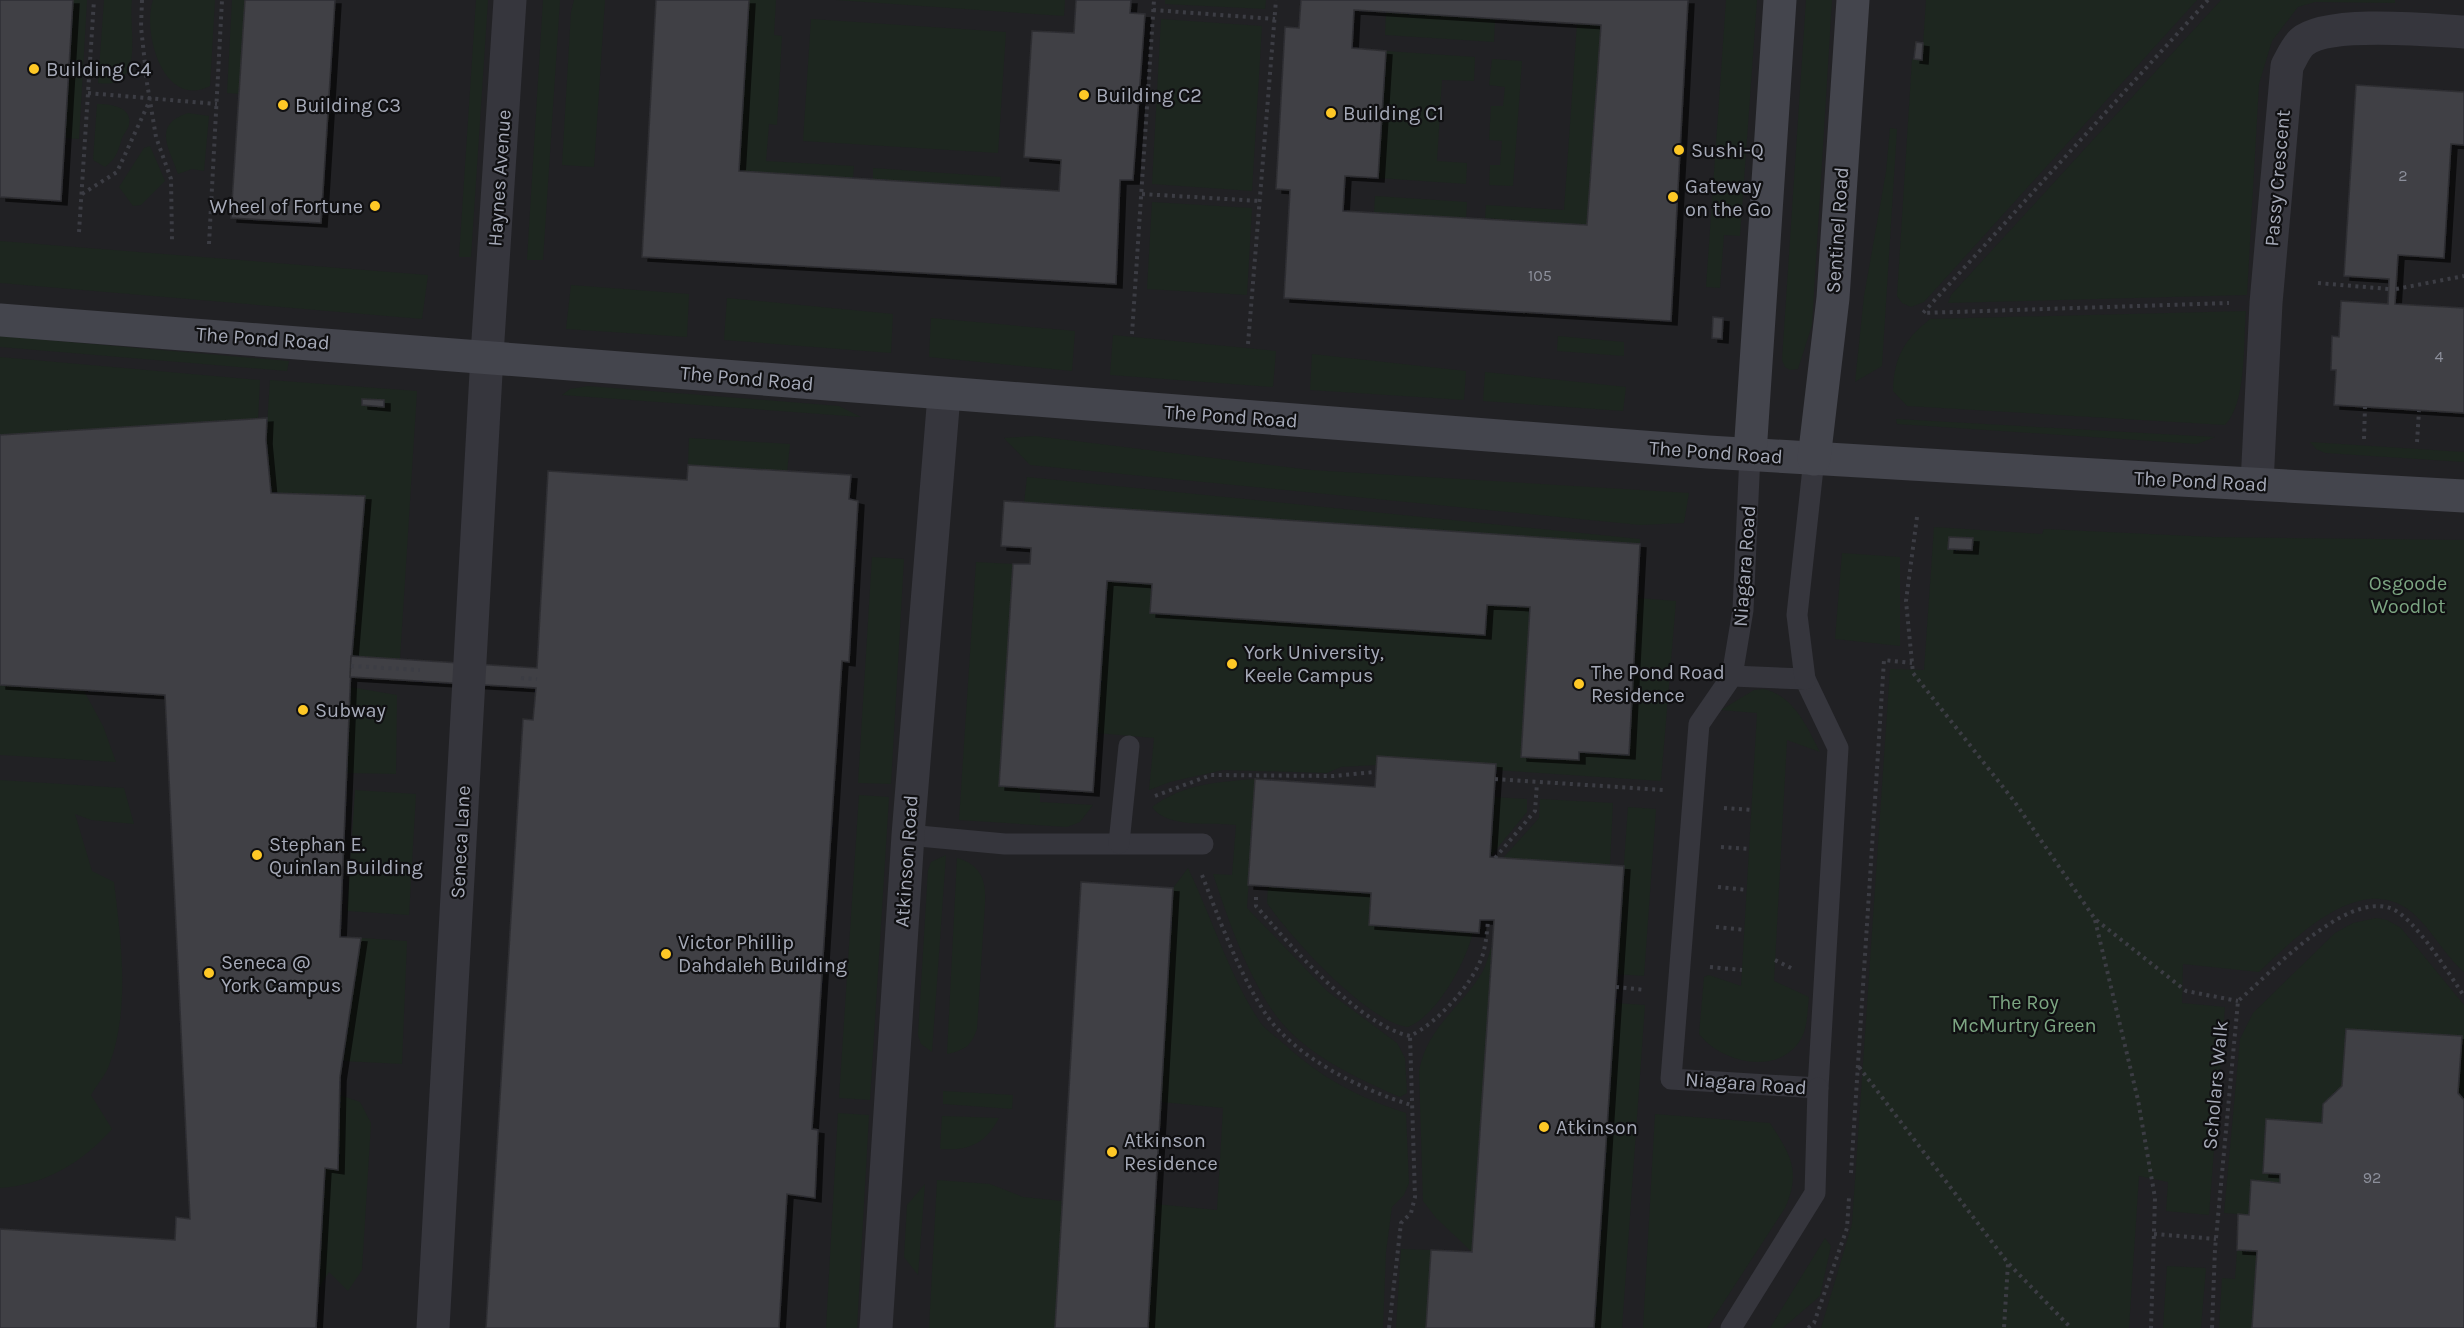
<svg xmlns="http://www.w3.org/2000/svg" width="2464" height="1328" viewBox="0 0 2464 1328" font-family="Karla,sans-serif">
	<defs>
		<filter id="shadow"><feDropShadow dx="6" dy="4" stdDeviation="0" flood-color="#0009"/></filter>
	</defs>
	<rect width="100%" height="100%" fill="#151517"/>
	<!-- built -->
	<rect fill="#212124" x="0" y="0" width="2464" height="1328"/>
	<!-- green -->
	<g fill="#1d261f">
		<polygon points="73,0 87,0 79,139 65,138"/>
		<path d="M104,0h28c-4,30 15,90 -34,83z"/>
		<path d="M153,0h62l-5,86c-47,24 -68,-54 -57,-86z"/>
		<polygon points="232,0 245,0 240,94 227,93"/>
		<polygon points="476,0 488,0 471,257 459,257"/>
		<polygon points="543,0 560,0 543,260 527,260"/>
		<polygon points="574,0 605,0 594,167 562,165 571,12"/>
		<polygon points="749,0 776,0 774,35 782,36 777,125 769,124 766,161 854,166 853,178 739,171"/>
		<polygon points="836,0 1065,0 1064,16"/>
		<polygon points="1165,0 1266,0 1265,9 1165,4"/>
		<polygon points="1726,0 1757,0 1740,236 1724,235 1720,288 1706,287"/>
		<polygon points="1806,0 1832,0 1812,325 1798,369 1790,370 1785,367 1782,360"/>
		<polygon points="1926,0 2197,0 1924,302 1911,307 1902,303 1897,296 1912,59 1922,59"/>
		<polygon points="2221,0 2395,0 2395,3 2315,2 2298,7 2272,41 2259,84 2247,295 1948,303 1951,295"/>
		<polygon points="1386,12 1495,19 1494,42 1385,35"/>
		<polygon points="811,19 1006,32 998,153 803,141"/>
		<polygon points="1161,19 1262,26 1252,191 1152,184"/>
		<polygon points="1577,23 1601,25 1587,225 1485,218 1486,205 1564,210"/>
		<polygon points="1386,51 1475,57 1474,81 1442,80 1437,161 1467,163 1466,184 1378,178"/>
		<polygon points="1492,59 1522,61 1513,186 1489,185 1490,165 1500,165 1502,141 1489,140 1491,106 1503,106 1505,87 1489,85"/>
		<path d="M97,104c12,0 36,2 32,21 -1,4 -5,9 -7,13 -4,13 -5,20 -17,29l-12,-7z"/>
		<path d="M188,113l21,3 -5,55 -12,-2 -14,5c-9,-27 -26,-49 10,-61z"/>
		<polygon points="1890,128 1897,129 1882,366 1855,382 1864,296 1886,172"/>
		<polygon points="150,146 165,181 141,205 133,206 119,187 144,148"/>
		<polygon points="873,168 1001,177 1000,188 873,179"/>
		<polygon points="1375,196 1467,202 1466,218 1374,212"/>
		<polygon points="1152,202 1252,208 1247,295 1147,289"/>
		<polygon points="0,241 428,275 422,319 0,283"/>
		<polygon points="571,285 689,294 687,337 566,329"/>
		<polygon points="727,298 893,314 891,353 724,340"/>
		<path d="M2246,311c-3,32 1,92 -21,114l-318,-19 -14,-15c1,-34 11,-51 37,-72z"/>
		<polygon points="931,318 1075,331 1072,371 929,357"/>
		<polygon points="1113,335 1276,351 1273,387 1110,375"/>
		<polygon points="0,336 289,361 287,371 0,347"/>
		<polygon points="1558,336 1624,342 1624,356 1557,351"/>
		<polygon points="1312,354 1466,371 1464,400 1310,390"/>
		<polygon points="0,357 260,380 258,420 0,435"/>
		<polygon points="1485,372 1626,387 1623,411 1483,401"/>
		<polygon points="270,380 417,391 400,659 351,656 271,493 266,440"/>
		<polygon points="588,386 839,406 861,417 562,395 570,389"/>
		<polygon points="1896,419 2215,437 2197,444 1897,424"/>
		<polygon points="1035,436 1311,470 1689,493 1684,523 1640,525 1030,465 1004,438"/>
		<polygon points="689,438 790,444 787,472 688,465"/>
		<polygon points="2310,442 2464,452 2464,462 2325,453 2316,449"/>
		<polygon points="1027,477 1640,539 1640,544 1024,503"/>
		<path d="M1934,527l108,7 2,-5 168,8 252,3v432c-21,-18 -33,-45 -55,-62 -51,-38 -116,30 -150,62l-76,-8 -1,39 43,4 -16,208 -43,-4 2,-29 -29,-6 -10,152h-308l31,-104 38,-555 34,1z"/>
		<polygon points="1842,553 1900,557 1900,646 1835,639"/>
		<polygon points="872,557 904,559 891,784 858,783"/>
		<polygon points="976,562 1013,564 999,786 1040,789 1040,802 1093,805 1080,822 1067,827 959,820"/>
		<polygon points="1107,581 1152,584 1151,613 1484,635 1487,605 1530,607 1521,757 1578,760 1579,752 1629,754 1638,598 1676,601 1661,781 1495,770 1495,764 1377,756 1376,765 1341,767 1327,773 1223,770 1170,782 1149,790 1154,738 1097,733"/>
		<polygon points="0,685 84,691 103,726 116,762 0,755"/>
		<polygon points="350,687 397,695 396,774 345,773"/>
		<path d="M1764,689c30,7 43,38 56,63l-33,-12 -13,241 35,16c-2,15 -1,33 -10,45 -23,34 -79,20 -100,-8l5,-57 5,-2 32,11 16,-273 -36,-3 33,-20z"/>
		<path d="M1255,779l-8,129 80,83 70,52 8,15 2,35 -7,4c-46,-20 -99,-44 -128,-87 -27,-41 -44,-91 -59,-136l19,1 4,-50c-24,-3 -69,4 -84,-18 31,-23 65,-25 103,-28z"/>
		<path d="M0,780l124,8 10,36 -43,-4 -16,-6 17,57 22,11c7,60 17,128 -6,186 -4,9 -12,18 -17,27l21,34c-29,33 -67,56 -112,59z"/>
		<polygon points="355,790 416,794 409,915 347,911"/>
		<polygon points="859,795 889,797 870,1100 839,1098"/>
		<polygon points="1494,797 1527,799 1527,812 1490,857"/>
		<polygon points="1540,799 1613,803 1610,865 1503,858 1539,818"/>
		<polygon points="1628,807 1656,809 1644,976 1616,974"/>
		<polygon points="946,855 932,1052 921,1044 918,1035 928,870 931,862"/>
		<path d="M957,858c24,7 29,22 28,45l-8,126c-6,17 -12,21 -30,25z"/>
		<path d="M1188,868c24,50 41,107 72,154 6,8 16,15 24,22 36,33 75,54 122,69l3,70 -5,12 -12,12 -6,45 -3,76h-235l7,-124 62,6 6,-102 -62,-6 12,-214z"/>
		<path d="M1268,886l103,7 -2,32 104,7c-7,30 -36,84 -65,95 -41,-5 -118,-90 -141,-124z"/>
		<polygon points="2376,918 2387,920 2401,928 2464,1005 2464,1100 2458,1093 2462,1036 2342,1086 2323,1104 2322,1123 2266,1120 2263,1173 2280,1174 2280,1183 2251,1180 2249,1215 2224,1213 2240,1039 2253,1013 2335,933 2353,923"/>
		<polygon points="361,938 407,941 402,1064 342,1061"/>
		<path d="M1492,945l-20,307 -36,-34 -13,-17 -4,-130c9,-46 41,-61 64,-100 4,-8 6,-18 9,-26z"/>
		<polygon points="1615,1003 1645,1005 1622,1328 1594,1328"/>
		<polygon points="943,1091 1013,1095 1012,1109 943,1104"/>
		<polygon points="340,1095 360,1102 371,1123 362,1270 348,1291 329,1272 318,1289 325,1168 338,1169"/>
		<polygon points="838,1113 869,1115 857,1328 826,1328"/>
		<path d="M1655,1114l115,9c21,32 31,49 15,85l-78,120h-64z"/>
		<path d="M942,1116l57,2c-14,26 -30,33 -59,31z"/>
		<polygon points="937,1180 990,1184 1023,1197 1062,1201 1055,1328 929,1328"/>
		<polygon points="925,1184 918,1275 904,1257 907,1205"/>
		<polygon points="1825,1238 1831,1246 1820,1296 1783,1328 1770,1328"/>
		<polygon points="1401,1249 1431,1250 1426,1328 1396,1328"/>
		<polygon points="2237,1250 2257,1251 2252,1328 2219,1328 2222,1278 2235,1279"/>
		<polygon points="2167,1266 2206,1268 2201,1328 2163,1328"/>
	</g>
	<!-- building -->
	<g fill="#3f3f44" stroke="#2f2f33" stroke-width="1.5" fill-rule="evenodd" filter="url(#shadow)">
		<polygon points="0,0 73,0 61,201 0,197"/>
		<polygon points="245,0 335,0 321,223 231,218"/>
		<polygon points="656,0 749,0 739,171 1059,191 1061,160 1024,157 1032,31 1074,33 1076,0 1131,0 1130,13 1145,14 1133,180 1120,180 1116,284 642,257"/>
		<path d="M1301,0h387l-17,321 -387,-23 6,-108 -14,-1 9,-162 14,1zM1354,10l247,15 -14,200 -244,-14 2,-35 33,2 8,-127 -34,-3z"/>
		<polygon points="1916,42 1923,43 1922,60 1914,59"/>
		<polygon points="2356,85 2464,92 2464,145 2451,144 2444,258 2398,255 2395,304 2464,308 2464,413 2334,405 2336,370 2331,370 2332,336 2339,337 2341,301 2388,304 2389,279 2344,276"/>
		<polygon points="1713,317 1723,318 1722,339 1712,338"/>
		<polygon points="362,399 384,400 384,407 362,405"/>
		<polygon points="267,418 266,440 271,493 365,496 351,666 340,937 361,938 340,1077 338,1170 325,1168 316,1328 0,1328 0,1229 175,1240 176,1217 190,1219 165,695 0,685 0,435"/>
		<polygon points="688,465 851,475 849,499 858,501 849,662 842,661 812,1129 818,1130 815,1198 787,1194 779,1328 486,1328 523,719 533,720 536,688 350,677 351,656 537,668 548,471 687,480"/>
		<polygon points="1004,501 1640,544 1629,755 1579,752 1579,760 1521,757 1530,607 1487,605 1485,635 1150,613 1152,584 1107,581 1093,792 999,786 1013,564 1030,564 1031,548 1001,546"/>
		<polygon points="1949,537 1973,538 1972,550 1948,549"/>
		<polygon points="1377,756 1496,764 1490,857 1624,866 1594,1328 1426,1328 1431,1250 1472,1252 1494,920 1480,920 1479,933 1369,925 1371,893 1248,885 1255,779 1375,787"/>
		<polygon points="1081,882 1173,888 1148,1328 1055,1328"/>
		<polygon points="2346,1029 2462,1036 2458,1093 2464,1100 2464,1328 2252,1328 2257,1251 2237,1250 2238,1214 2249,1215 2251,1180 2280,1183 2280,1174 2263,1173 2266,1119 2322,1123 2323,1104 2342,1086"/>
	</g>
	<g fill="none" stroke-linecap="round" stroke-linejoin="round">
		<!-- path -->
		<g stroke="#3c3d44" stroke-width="4" stroke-dasharray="3 4.5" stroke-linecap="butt">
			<polyline points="142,0 141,27 147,83 156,137 171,179 172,240"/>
			<polyline points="2208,0 1923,313 2229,303"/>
			<polyline points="1153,10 1275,19"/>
			<polyline points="88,93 217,104"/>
			<polyline points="82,194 117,172 150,100"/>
			<polyline points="1142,194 1260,201"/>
			<polyline points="79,232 94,0"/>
			<polyline points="209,244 222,0"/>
			<polyline points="2318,283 2389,289"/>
			<polyline points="2396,289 2464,276"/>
			<polyline points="1132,334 1154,0"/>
			<polyline points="1248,344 1276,0"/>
			<polyline points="2364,439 2365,407"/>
			<polyline points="2417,442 2419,411"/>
			<polyline points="1917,517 1906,601 1913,673 2014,801 2095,919 2186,991 2238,1001"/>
			<polyline points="351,666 420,670"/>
			<polyline points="521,678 537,679"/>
			<polyline points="1495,779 1663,790"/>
			<polyline points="1155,796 1211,775 1334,776 1375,772"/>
			<polyline points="1724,808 1752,810"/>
			<polyline points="1721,847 1749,849"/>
			<polyline points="1495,858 1535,811 1537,783"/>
			<path d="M1202,875c18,46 36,96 63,138 29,44 97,77 146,92"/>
			<polyline points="1718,887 1747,890"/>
			<path d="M1256,897v9c35,40 102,119 154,130 27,-13 61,-50 72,-79 4,-12 5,-25 6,-37"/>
			<polyline points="2095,920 2138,1100 2155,1198 2151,1328"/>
			<polyline points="1716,927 1745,930"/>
			<polyline points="1775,960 1793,969"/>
			<polyline points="1710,967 1742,970"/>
			<polyline points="1616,987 1645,990"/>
			<polyline points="1859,1067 2008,1263 2004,1328"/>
			<polyline points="1851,1173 1884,660 1912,663"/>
			<polyline points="2154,1234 2216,1239"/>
			<polyline points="2009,1264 2071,1328"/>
			<polyline points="1389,1328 1401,1223 1411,1213 1415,1197 1410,1036"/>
			<polyline points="1808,1328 1814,1323 1847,1228 1849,1198"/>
			<path d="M2212,1328l3,-79 23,-248c33,-28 105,-108 152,-93 24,8 59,66 74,88"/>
		</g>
		<!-- lane -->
		<g stroke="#36363d" stroke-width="21">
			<polyline points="1732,676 1805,679 1838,748 1818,1088 1671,1079 1699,724 1732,676 1743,610 1750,454"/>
			<polyline points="1805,679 1797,615 1814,459"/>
			<polyline points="908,835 1005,844 1203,844"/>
			<polyline points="1119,843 1129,746"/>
			<polyline points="1731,1328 1815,1193 1818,1088"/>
		</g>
		<!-- street -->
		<g stroke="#36363d" stroke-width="33">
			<path d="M2257,484l9,-181 21,-237c4,-7 9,-19 15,-24 25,-22 128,-12 162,-10"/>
			<polyline points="433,1328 487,355 510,0"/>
			<polyline points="876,1328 908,835 944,395"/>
		</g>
		<!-- secondary -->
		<g stroke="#44454d" stroke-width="33">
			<path d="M0,320c570,40 1138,92 1708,132 252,17 504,29 756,44"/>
			<polyline points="1750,454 1780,0"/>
			<polyline points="1814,459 1833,298 1853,0"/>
		</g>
	</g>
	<!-- markers -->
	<g fill="#fec826" stroke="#101012" stroke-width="2">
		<circle cx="34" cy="69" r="6"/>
		<circle cx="1084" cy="95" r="6"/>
		<circle cx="283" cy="105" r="6"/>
		<circle cx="1331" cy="113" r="6"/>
		<circle cx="1679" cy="150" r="6"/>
		<circle cx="1673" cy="197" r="6"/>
		<circle cx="375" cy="206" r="6"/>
		<circle cx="1232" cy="664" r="6"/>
		<circle cx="1579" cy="684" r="6"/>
		<circle cx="303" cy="710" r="6"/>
		<circle cx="257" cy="855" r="6"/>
		<circle cx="666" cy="954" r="6"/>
		<circle cx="209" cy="973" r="6"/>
		<circle cx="1544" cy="1127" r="6"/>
		<circle cx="1112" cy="1152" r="6"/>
	</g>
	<g text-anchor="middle" stroke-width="4.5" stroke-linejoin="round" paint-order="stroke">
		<!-- number labels -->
		<g font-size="16" fill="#8c8f9b">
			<text x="2403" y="181">2</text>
			<text x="1540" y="281">105</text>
			<text x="2439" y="362">4</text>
			<text x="2372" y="1183">92</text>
		</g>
		<!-- poi labels -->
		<g font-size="20" fill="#a6aab8" stroke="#101012" text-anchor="start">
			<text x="46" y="76">Building C4</text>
			<text x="1096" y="102">Building C2</text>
			<text x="295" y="112">Building C3</text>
			<text x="1343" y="120">Building C1</text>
			<text x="1691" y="157">Sushi-Q</text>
			<text x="1685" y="193">Gateway<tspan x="1685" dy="23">on the Go</tspan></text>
			<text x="363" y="213" text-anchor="end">Wheel of Fortune</text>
			<text x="1244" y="659">York University,<tspan x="1244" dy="23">Keele Campus</tspan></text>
			<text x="1591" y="679">The Pond Road<tspan x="1591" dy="23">Residence</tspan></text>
			<text x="315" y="717">Subway</text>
			<text x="269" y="851">Stephan E.<tspan x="269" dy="23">Quinlan Building</tspan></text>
			<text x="678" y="949">Victor Phillip<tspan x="678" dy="23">Dahdaleh Building</tspan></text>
			<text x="221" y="969">Seneca @<tspan x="221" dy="23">York Campus</tspan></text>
			<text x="1556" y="1134">Atkinson</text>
			<text x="1124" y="1147">Atkinson<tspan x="1124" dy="23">Residence</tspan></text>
		</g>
		<!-- street labels -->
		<g font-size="20" fill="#a6aab8" stroke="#101012">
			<text transform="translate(499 178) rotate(-86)" y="7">Haynes Avenue</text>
			<text transform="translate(2277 178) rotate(-85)" y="7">Passy Crescent</text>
			<text transform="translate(1837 230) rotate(-86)" y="7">Sentinel Road</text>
			<text transform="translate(263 338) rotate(4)" y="7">The Pond Road</text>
			<text transform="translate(747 378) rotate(5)" y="7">The Pond Road</text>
			<text transform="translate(1231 416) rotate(4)" y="7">The Pond Road</text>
			<text transform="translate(1716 452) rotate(4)" y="7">The Pond Road</text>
			<text transform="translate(2201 481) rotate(3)" y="7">The Pond Road</text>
			<text transform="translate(1744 566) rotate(-86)" y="7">Niagara Road</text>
			<text transform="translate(460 842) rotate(-87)" y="7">Seneca Lane</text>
			<text transform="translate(906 861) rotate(-86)" y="7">Atkinson Road</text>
			<text transform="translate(1746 1083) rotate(4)" y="7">Niagara Road</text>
			<text transform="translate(2215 1085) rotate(-85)" y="7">Scholars Walk</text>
		</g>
		<!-- park labels -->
		<g font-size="20" fill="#7ca582" stroke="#101012">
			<text x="2408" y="590">Osgoode<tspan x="2408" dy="23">Woodlot</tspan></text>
			<text x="2024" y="1009">The Roy<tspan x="2024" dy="23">McMurtry Green</tspan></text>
		</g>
	</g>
</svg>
